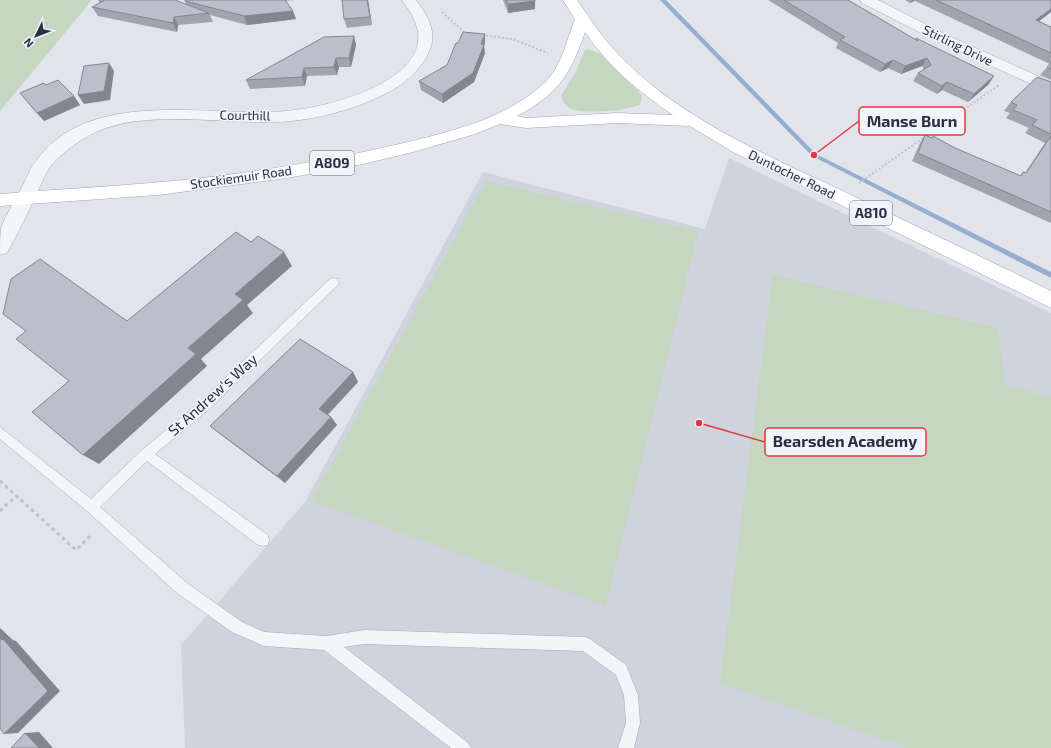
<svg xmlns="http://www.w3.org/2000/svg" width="1051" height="748" viewBox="0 0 1051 748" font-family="'Exo 2',sans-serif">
	<rect width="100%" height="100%" fill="#e1e4eb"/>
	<!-- built -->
	<polygon fill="#ced3dd" points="729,158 1051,313 1051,748 185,748 181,645 305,502 483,172 705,229"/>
	<!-- green -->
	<g fill="#c5d6c1">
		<polygon points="0,0 92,0 0,111"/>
		<path d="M588,49l11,4 40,39 3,4 -2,8c-10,7 -59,11 -70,4 -6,-3 -7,-7 -9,-12l14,-23 10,-23z"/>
		<polygon points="486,181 698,231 606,606 311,501"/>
		<polygon points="773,275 998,328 1005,385 1051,397 1051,748 907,748 720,683"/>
	</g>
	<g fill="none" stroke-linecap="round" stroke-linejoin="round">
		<!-- stream -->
		<polygon fill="#98aecf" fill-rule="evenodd" points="660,0 666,0 816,154 1051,272 1051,278 812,156"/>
		<defs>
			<polygon id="service" points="334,278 338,279 339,282 338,285 207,411 155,454 268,535 269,540 268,545 263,546 258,545 147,461 100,507 187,583 242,622 264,632 327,636 364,630 585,637 590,639 626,665 638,695 640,723 634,748 618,748 626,723 624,695 616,675 583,651 364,644 344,647 468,743 471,748 451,748 324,650 264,646 232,632 177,593 87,511 0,439 0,427 91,499 142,450 199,403 330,279"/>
			<g id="minor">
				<path d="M402,0h14c17,23 24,40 5,65 -13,18 -31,27 -51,36 -32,13 -66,21 -100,21 -53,1 -126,-12 -174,10 -17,8 -34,20 -46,35 -5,7 -8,16 -12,24 -10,21 -20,42 -31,62l-7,2c0,-8 0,-19 1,-27 5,-14 15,-29 22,-43 4,-8 7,-17 13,-24 53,-75 174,-43 251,-50 36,-3 138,-27 131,-79 -2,-12 -9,-22 -16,-32z"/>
				<polygon points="860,0 878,0 949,36 1051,82 1051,93 939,42 862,3"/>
			</g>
			<path id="primary" d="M563,0h14c13,19 26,39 42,55 62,65 150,101 230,139 67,32 135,64 202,97v17l-318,-156 -43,-26 -73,-3 -91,5 -26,-4 -25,10 -62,18 -50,12 -76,14 -129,17 -158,11v-12c61,-5 123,-8 184,-14 74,-8 148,-20 220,-37 49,-12 108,-26 144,-64 15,-16 19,-41 27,-60zM585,32c23,34 54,60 88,83l-56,-2 -91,5 -9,-2c41,-22 53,-40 68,-84z"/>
		</defs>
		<!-- service casing -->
		<use href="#service" stroke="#a5aab6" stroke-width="1"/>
		<!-- minor casing -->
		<use href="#minor" stroke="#a5aab6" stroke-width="1"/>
		<!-- primary casing -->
		<use href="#primary" stroke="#9fa7b8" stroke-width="1"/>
		<!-- path-far1 -->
		<g stroke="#bfc2ca" stroke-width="2" stroke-dasharray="2 2" stroke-linecap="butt">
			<polyline points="442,12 465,33"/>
			<polyline points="482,35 512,39 548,53"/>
			<polyline points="859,183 999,85"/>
		</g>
		<!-- path -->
		<g stroke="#bfc2ca" stroke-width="3" stroke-dasharray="3.5 3.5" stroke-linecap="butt">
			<polyline points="0,481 76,550 92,534"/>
			<polyline points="0,511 16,496"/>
		</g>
		<!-- service -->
		<use href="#service" fill="#f4f5f9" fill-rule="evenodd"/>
		<!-- minor -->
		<use href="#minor" fill="#f4f5f9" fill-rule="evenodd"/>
		<!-- primary -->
		<use href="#primary" fill="#fff" fill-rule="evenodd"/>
	</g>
	<!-- wall -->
	<g fill="#a0a4af">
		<polygon points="98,0 175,0 186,4 185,0 295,0 285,1 296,19 247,25 210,15 213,22 178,25 177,32 98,16 92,7 100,3"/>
		<polygon points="368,0 372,25 347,28 344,19"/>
		<polygon points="503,0 535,0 535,9 508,13"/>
		<polygon points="768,0 848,0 915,40 916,38 989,84 968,102 942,90 937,94 913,81 918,73 924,70 922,66 901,74 888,68 880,72 836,48 838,43"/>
		<polygon points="905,0 1051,0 1051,12 1039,21 1051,27 1051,80 1040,75 1050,64 915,1 910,3"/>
		<polygon points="354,36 356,45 351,67 339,67 337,75 307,76 305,86 250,89 246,80"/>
		<polygon points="485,43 484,46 485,53 474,82 443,103 421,90 419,81 447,65"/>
		<polygon points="1051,82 1051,223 912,161 920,143 925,135 1020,176 1023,172 1025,173 1045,143 1025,133 1029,128 1006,118 1010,113 1004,111 1011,102"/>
		<polygon points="46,85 74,96 80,105 44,121 20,93"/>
		<polygon points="353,372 358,382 328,415 331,417 337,425 285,483 220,434 210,426"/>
	</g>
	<!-- shaded-wall -->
	<g fill="#82868f">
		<polygon points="367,0 368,0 372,25 370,17"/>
		<polygon points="912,0 915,0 910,3"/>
		<polygon points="535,1 535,9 508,13 508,4"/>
		<polygon points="1051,9 1051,12 1030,28 1036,20"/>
		<polygon points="293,11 296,19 247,25 244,16"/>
		<polygon points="174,17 178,25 177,32 173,23"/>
		<polygon points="485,34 485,43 484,46 485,53 474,82 443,103 442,94 481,44"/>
		<polygon points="354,36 356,45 351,67 349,58"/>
		<polygon points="336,58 339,67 337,75 334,67"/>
		<polygon points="927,58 922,66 901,74 905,66"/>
		<polygon points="893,60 888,68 880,72 885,64"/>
		<polygon points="109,63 114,71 110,100 84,104 78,95"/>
		<polygon points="304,68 307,76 305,86 302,77"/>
		<polygon points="994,76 989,84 968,102 974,94"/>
		<polygon points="947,82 942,90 937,94 942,86"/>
		<polygon points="74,96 80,105 44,121 37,113"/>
		<polygon points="284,252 292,266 247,305 253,313 201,359 207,366 99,464 83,455 188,348 235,294"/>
		<polygon points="353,372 358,382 325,417 319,409"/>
		<polygon points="331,417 337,425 285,483 277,476"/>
		<polygon points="0,628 13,640 16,641 60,691 18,733 4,734 2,640 0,638"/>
		<polygon points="39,732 53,748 39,748 25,733"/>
	</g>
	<!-- building -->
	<g fill="#babfcc" stroke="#82868f">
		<polygon points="105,0 175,0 209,13 174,17 173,23 92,7"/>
		<polygon points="185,0 285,0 293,11 244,16 185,1"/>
		<polygon points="342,0 367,0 370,17 344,19"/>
		<polygon points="506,0 535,0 535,1 508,4"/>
		<polygon points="784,0 848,0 918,41 916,38 994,76 974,94 947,82 942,86 918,73 931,65 927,58 905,66 893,60 885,64 840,40 845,37"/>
		<polygon points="936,0 1051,0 1051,9 1036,20 1051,27 1051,53"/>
		<polygon points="463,32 485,34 481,44 484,45 473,73 442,94 419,81 447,65 456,43 458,43"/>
		<polygon points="354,36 349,58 336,58 334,67 304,68 302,77 246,80 324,37"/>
		<polygon points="109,63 104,91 78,95 84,66"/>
		<polygon points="1051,63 1051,69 1047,67"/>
		<polygon points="1037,77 1051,82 1051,134 1032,125 1037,120 1013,110 1017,105 1011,102"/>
		<polygon points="58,80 74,96 37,113 20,93 44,83 46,85"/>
		<polygon points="925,135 932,138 933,136 955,148 1021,176 1023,172 1026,173 1051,136 1051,212 918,153"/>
		<polygon points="236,232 251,242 258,236 284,252 235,294 243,300 188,348 196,354 83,455 32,412 69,381 16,339 26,331 3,314 11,279 40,259 127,321"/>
		<polygon points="300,339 353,372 319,409 331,417 277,476 210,426"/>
		<polygon points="0,638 2,640 3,639 48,691 4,734 0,728"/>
		<polygon points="25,733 39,748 11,748"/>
	</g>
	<g text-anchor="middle" stroke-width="3.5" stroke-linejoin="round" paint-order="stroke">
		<!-- far-street labels -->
		<g font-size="13" fill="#272f45" stroke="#f1f3f8">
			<text transform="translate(958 45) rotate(26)" y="5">Stirling Drive</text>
			<text transform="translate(245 115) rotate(1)" y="5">Courthill</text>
			<text transform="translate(792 174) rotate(26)" y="5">Duntocher Road</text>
			<text transform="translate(241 177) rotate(-8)" y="5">Stockiemuir Road</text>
		</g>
		<!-- shield labels -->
		<g fill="#f1f3f8" stroke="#646a7b" stroke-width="1">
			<rect x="310" y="151" width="44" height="24" rx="3"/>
			<rect x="850" y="201" width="42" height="24" rx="3"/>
		</g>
		<g font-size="14" font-weight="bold" fill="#272f45">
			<text x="332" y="168">A809</text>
			<text x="871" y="218">A810</text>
		</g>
		<!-- street labels -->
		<g font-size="15" fill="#272f45" stroke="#f1f3f8">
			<text transform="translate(213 395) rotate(-42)" y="5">St Andrew's Way</text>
		</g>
	</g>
	<!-- callouts -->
	<path fill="none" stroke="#de3844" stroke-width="1.5" d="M814 155L859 121M699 423L765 442"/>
	<g fill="#de3844" stroke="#f1f3f8" stroke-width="1.5">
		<circle cx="814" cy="155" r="4"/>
		<circle cx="699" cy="423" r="4"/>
	</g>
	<g fill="#f1f3f8" stroke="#de3844" stroke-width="1.5">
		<rect x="859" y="107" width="106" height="28" rx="4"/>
		<rect x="765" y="428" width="161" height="28" rx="4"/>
	</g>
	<g font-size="16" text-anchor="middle" font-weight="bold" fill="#272f45">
		<text x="912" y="127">Manse Burn</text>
		<text x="845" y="447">Bearsden Academy</text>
	</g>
	<!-- north arrow -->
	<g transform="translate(36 36) rotate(227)" stroke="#f1f3f8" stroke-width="3" paint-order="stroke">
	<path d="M0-3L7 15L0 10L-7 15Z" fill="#272f45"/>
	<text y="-6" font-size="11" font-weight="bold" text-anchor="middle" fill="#272f45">N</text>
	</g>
</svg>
